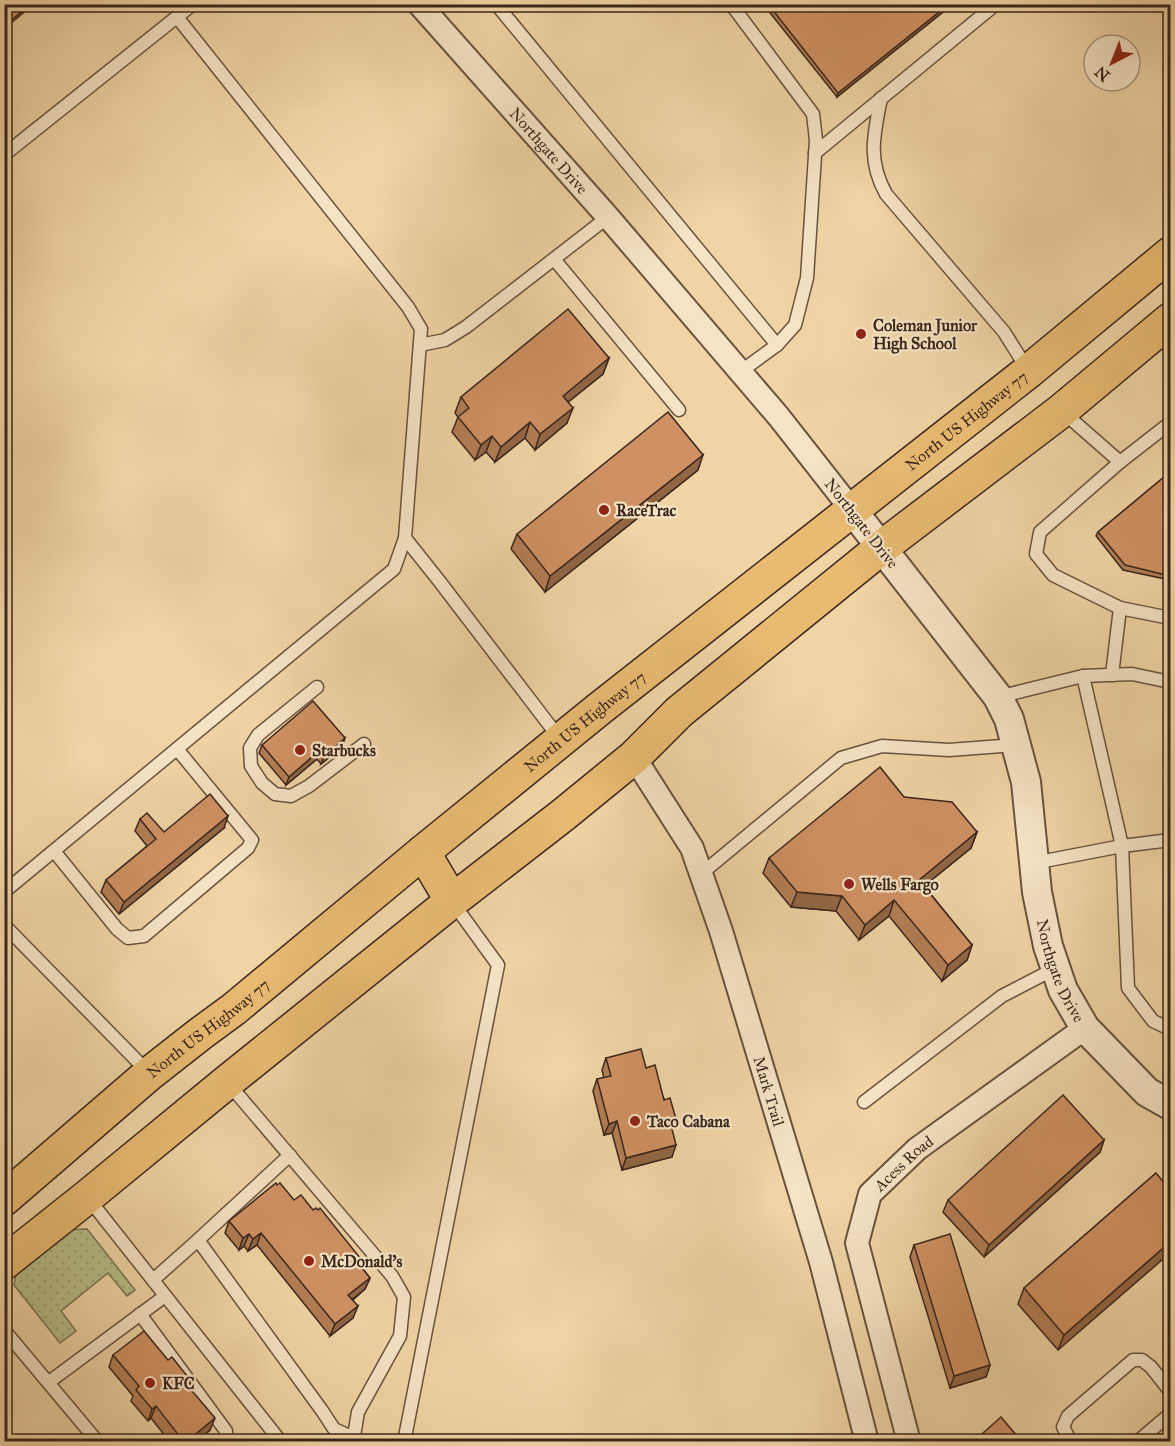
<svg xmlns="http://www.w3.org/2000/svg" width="1175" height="1446" viewBox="0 0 1175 1446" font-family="'IM FELL Great Primer',serif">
	<defs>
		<pattern id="grass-dots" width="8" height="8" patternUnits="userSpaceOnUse" patternTransform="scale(1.5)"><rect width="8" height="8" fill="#b6bd89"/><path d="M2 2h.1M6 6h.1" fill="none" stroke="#9da276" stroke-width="1.8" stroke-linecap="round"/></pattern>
	</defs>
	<rect width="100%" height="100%" fill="#f0d4a5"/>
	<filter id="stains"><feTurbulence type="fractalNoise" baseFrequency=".00333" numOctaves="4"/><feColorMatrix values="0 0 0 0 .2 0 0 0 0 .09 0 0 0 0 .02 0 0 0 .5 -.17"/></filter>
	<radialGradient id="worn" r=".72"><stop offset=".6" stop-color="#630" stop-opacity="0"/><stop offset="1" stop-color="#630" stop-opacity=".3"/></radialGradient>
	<!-- grass -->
	<polygon fill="url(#grass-dots)" stroke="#787252" stroke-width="1.5" points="87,1229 135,1290 127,1296 108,1273 61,1311 76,1331 60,1343 14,1285 18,1264 61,1230"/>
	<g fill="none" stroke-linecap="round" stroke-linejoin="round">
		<defs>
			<g id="service">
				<polyline points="496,4 777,345"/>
				<polyline points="731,4 813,114 816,140 807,278 795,325 777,345 740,372"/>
				<path d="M881,98c-7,36 -14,62 5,96l118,138 24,38"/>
				<polyline points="815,153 996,4"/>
				<polyline points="4,155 193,4"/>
				<polyline points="554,259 679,410"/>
				<polyline points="420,345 445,340 466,327 608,217"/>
				<polyline points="1063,412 1120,462 1170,423"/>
				<polyline points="405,538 440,582 560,739"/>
				<polyline points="1120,608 1170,618"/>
				<polyline points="1112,675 1120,608 1053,575 1036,554 1040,532 1120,462"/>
				<polyline points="1083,676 1122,846 1170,840"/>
				<polyline points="317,687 258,735 250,748 251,766 262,783 275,794 291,796 309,786 364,744"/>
				<polyline points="998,697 1083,676 1132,674 1170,682"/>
				<polyline points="54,851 117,929 128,938 144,936 248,848 252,840 177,749"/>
				<polyline points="1034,863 1122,846 1128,988 1153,1021 1170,1029"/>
				<polyline points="701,874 841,758 882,746 949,750 1015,745"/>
				<polyline points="4,892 394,569 405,538 421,329 408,307 177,17"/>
				<polyline points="4,925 148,1072"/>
				<polyline points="228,1083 392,1276 404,1297 400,1336 358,1412 353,1442"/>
				<polyline points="864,1102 1002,996 1056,968"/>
				<polyline points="88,1198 281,1442"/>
				<polyline points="198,1240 290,1155"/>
				<polyline points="153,1280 198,1240 323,1412 334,1429 354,1438"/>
				<polyline points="140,1314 226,1431 227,1442"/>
				<polyline points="4,1330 98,1442"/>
				<polyline points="49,1382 165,1296"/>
				<polyline points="404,1442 498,965 453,903"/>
				<polyline points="1071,1442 1063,1427 1068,1416 1133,1360 1142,1360 1151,1367 1170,1391"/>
				<polyline points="1137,1442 1170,1414"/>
			</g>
			<g id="minor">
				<path id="s1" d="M419,4l189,213 171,200 73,93"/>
				<path id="s2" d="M634,757l58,91 29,83 100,331 46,180"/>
				<path id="s3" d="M909,1442l-52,-199 13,-49 47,-45 168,-121"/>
			</g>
			<g id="tertiary">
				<path id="s4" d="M852,510l146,187 11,22 17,63 11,110 11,54 15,44 22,38 62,64 23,13"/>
			</g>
			<g id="primary">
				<polyline points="423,852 452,901"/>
				<path id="s5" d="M4,1199l145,-125 51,-40 34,-25 189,-157 176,-143 430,-338 141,-117"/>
				<polyline points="4,1263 87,1197 227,1082 452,901 563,815 634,757 679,712 881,548 1061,411 1170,320"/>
			</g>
		</defs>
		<!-- service casing -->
		<use href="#service" stroke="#68523e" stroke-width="15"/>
		<!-- minor casing -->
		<use href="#minor" stroke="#68523e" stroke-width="26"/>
		<!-- tertiary casing -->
		<use href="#tertiary" stroke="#68523e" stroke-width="32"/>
		<!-- primary casing -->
		<use href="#primary" stroke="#3a261c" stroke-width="36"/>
		<!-- service -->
		<use href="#service" stroke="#f5e3c4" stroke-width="12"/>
		<!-- minor -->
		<use href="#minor" stroke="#f5e3c4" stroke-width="22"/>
		<!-- tertiary -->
		<use href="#tertiary" stroke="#f5e3c4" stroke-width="28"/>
		<!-- primary -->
		<use href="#primary" stroke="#e8ba72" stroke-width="33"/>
	</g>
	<!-- wall -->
	<g fill="#b27d55" stroke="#3a261c" stroke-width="1.5">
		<polygon points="763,4 953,4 837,97"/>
		<polygon points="609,358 603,374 568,402 567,423 535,450 525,438 495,462 486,452 475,460 452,432 458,417 455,413 461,397"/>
		<polygon points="698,470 545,592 511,549 517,534"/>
		<polygon points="1170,472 1170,580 1123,570 1096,536 1098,532"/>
		<polygon points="262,745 342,747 321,764 317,759 286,785 259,753"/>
		<polygon points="1170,779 1170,800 1167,799"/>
		<polygon points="904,797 977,832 971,848 924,886 972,945 967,960 942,981 889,916 859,940 836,911 791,907 763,873 769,858"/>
		<polygon points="140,819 164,832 224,828 119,914 101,892 106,880 147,846 135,831"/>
		<polygon points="606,1058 646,1068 676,1119 672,1129 672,1157 622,1170 612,1133 604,1135 593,1091 597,1079 604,1078 602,1070"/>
		<polygon points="1104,1140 1100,1152 984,1257 943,1212 948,1200"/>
		<polygon points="1156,1173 1058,1350 1018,1304 1024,1288"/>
		<polygon points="294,1200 313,1210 361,1259 359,1264 370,1278 365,1289 353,1300 353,1318 330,1336 257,1245 248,1251 244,1246 239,1250 225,1233 229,1221"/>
		<polygon points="914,1245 990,1365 986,1377 950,1388 910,1257"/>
		<polygon points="113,1355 168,1360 192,1382 190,1388 210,1430 196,1442 170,1442 151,1418 148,1421 131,1401 133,1396 109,1367"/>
	</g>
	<!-- shaded-wall -->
	<g fill="#916645" stroke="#3a261c" stroke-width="1.5">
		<polygon points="31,4 34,4 4,29 4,26"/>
		<polygon points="949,4 953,4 837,97 838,93"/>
		<polygon points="609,358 603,374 557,411 563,396"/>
		<polygon points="573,408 567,423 535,450 540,434"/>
		<polygon points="530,422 525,438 495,462 501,447"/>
		<polygon points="492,436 486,452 475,460 481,445"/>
		<polygon points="703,455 698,470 545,592 550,576"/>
		<polygon points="345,738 342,747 321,764 324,756"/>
		<polygon points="320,750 317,759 286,785 289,777"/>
		<polygon points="228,816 224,828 119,914 124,902"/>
		<polygon points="977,832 971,848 913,895 919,880"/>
		<polygon points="797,892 842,896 836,911 791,907"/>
		<polygon points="894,900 889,916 859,940 865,925"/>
		<polygon points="972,945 967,960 942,981 948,965"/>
		<polygon points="676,1119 671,1131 670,1121"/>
		<polygon points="617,1121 612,1133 604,1135 609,1124"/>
		<polygon points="1104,1140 1100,1152 984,1257 989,1245"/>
		<polygon points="676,1145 672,1157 622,1170 626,1158"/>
		<polygon points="261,1233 257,1245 248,1251 253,1239"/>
		<polygon points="249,1234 244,1246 239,1250 243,1238"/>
		<polygon points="1170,1242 1170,1253 1058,1350 1064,1335"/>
		<polygon points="370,1278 365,1289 344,1306 348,1295"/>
		<polygon points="358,1306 353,1318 330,1336 335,1324"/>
		<polygon points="990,1365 986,1377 950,1388 954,1376"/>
		<polygon points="156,1406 151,1418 148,1421 152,1409"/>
		<polygon points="215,1418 210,1430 196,1442 186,1442"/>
	</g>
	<!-- building -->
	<g fill="#cf9163" stroke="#3a261c" stroke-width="1.5">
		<polygon points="4,4 31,4 4,26"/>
		<polygon points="768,4 949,4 838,93"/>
		<polygon points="568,309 609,358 563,396 573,408 540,434 530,422 501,447 492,436 481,445 458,417 469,408 461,397"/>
		<polygon points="668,412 703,455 550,576 517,534"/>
		<polygon points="1170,472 1170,576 1125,565 1098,532"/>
		<polygon points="313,701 345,738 324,756 320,750 289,777 262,745"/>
		<polygon points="880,767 904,797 952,802 977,832 919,880 972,945 948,965 894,900 865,925 842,896 797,892 769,858"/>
		<polygon points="210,794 228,816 124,902 106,880 156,839 140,819 147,813 164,832"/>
		<polygon points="641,1049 646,1068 655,1065 664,1100 670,1098 676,1119 670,1121 676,1145 626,1158 617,1121 609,1124 597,1079 611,1076 606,1058"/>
		<polygon points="1063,1095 1104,1140 989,1245 948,1200"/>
		<polygon points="1156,1173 1170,1190 1170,1242 1064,1335 1024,1288"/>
		<polygon points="276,1183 277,1185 280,1183 294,1200 301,1195 313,1210 316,1208 318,1210 320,1208 361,1259 357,1262 370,1278 348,1295 358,1306 335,1324 261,1233 253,1239 249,1234 243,1238 229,1221"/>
		<polygon points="950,1234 990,1365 954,1376 914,1245"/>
		<polygon points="144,1331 168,1360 172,1357 192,1382 187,1385 215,1418 186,1442 184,1442 156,1406 152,1409 136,1390 139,1386 113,1355"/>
		<polygon points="1001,1417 1022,1442 973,1442"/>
	</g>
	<!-- markers -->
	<g fill="#8f2418" stroke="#f5e3c4" stroke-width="2">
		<circle cx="861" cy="334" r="6"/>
		<circle cx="604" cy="510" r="6"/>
		<circle cx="300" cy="750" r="6"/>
		<circle cx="849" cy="884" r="6"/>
		<circle cx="635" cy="1121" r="6"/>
		<circle cx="309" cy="1261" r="6"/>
		<circle cx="150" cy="1383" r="6"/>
	</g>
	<g text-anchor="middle" stroke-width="4.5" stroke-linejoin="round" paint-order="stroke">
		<!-- street labels -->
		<g font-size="16" fill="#3a261c" stroke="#f5e3c4">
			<text dy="6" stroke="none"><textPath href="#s1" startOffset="196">Northgate Drive</textPath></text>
			<text dy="6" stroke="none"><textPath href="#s5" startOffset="1238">North US Highway 77</textPath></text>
			<text transform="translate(862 523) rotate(52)" y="6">Northgate Drive</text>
			<text dy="6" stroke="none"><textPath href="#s5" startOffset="752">North US Highway 77</textPath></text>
			<text dy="6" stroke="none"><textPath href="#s4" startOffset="520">Northgate Drive</textPath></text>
			<text dy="6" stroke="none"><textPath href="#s5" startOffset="266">North US Highway 77</textPath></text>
			<text dy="6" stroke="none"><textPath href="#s2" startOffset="363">Mark Trail</textPath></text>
			<text dy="6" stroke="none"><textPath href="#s3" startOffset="302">Acess Road</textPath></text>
		</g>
		<!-- poi labels -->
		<g font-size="16" font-weight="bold" fill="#3a261c" stroke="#f5e3c4" text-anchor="start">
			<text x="873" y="331">Coleman Junior<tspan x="873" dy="18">High School</tspan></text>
			<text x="616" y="516">RaceTrac</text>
			<text x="312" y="756">Starbucks</text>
			<text x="861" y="890">Wells Fargo</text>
			<text x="647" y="1127">Taco Cabana</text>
			<text x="321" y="1267">McDonald's</text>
			<text x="162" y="1389">KFC</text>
		</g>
	</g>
	<!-- margin -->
	<rect width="1175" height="1446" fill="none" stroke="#f0d4a5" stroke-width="24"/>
	<rect x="6" y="6" width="1163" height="1434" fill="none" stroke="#3a261c" stroke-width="3"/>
	<rect x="12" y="12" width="1151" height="1422" fill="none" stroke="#3a261c" stroke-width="1.5"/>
	<!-- north arrow -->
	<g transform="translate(1112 63) rotate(222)"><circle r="28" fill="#f5e3c4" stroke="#aa9781" stroke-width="1.5"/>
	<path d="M0-4.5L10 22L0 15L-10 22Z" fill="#8f2418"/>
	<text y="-9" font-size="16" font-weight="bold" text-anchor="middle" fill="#3a261c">N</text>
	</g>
	<rect width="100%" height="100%" filter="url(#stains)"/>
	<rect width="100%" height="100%" fill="url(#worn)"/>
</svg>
